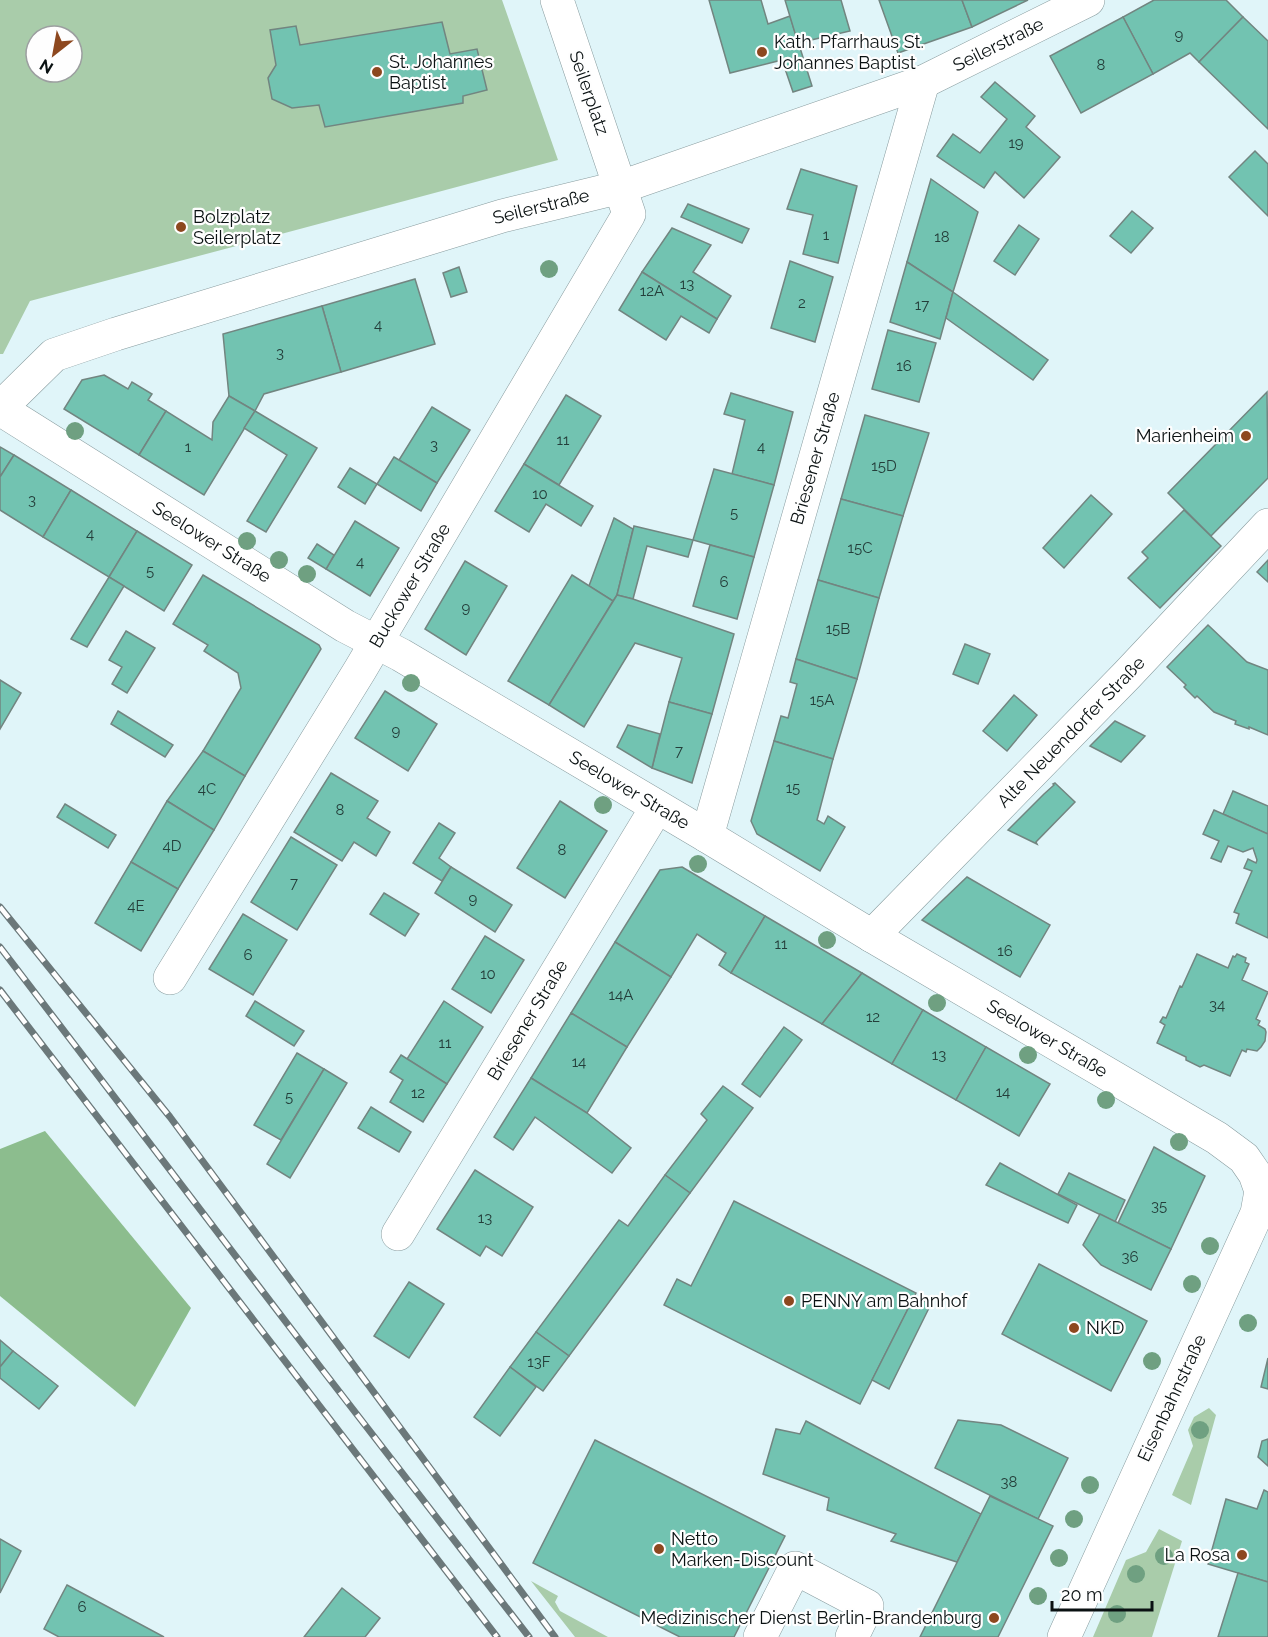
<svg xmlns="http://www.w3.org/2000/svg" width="1268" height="1637" viewBox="0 0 1268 1637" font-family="Raleway,sans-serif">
	<rect width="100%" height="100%" fill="#e0f5f9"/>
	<!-- green -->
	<g fill="#a9ccaa" fill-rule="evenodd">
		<path d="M0,0h502l56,160 -528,141 -27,53h-3zM36,36h36v36h-36z"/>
		<polygon points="1209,1408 1216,1415 1191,1505 1172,1495 1193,1446 1188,1430 1194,1417"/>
		<polygon points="1159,1529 1182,1541 1152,1637 1093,1637 1126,1560 1146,1552"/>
		<polygon points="531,1581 558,1596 555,1602 560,1611 608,1637 575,1637"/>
	</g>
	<!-- forest -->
	<polygon fill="#8cbd8e" points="45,1131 191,1308 135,1407 0,1296 0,1149"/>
	<!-- building -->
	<g fill="#72c3b1" stroke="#728580" stroke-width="1.5">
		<polygon points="709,0 761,0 768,24 790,16 812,86 793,92 782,60 730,73"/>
		<polygon points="785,0 841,0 850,31 798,43"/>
		<polygon points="879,0 962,0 972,27 898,53"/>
		<polygon points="962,0 1028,0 972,27"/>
		<polygon points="1154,0 1226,0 1243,17 1199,62 1190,53 1153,74 1123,17"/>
		<polygon points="1123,17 1153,74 1081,113 1050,56"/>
		<polygon points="1243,17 1268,41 1268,129 1199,62"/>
		<polygon points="442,22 450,54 477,49 487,90 463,96 463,103 325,127 319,105 292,108 272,99 268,78 276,65 270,30 296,26 300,45"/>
		<polygon points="995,82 1035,116 1026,127 1060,157 1024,198 995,172 984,188 937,156 953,134 980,153 1007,119 981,97"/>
		<polygon points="1255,151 1268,164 1268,216 1229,177"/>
		<polygon points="801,169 857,186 838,263 803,254 813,215 787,209"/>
		<polygon points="931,179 978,212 953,292 907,262"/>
		<polygon points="688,204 749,229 742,243 681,217"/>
		<polygon points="1132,211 1153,228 1131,253 1110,236"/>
		<polygon points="1019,225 1039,239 1015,275 994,261"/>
		<polygon points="672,228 711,245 693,272 731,296 717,319 642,272"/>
		<polygon points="790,261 833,277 815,342 771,328"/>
		<polygon points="907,262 953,292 940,339 890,322"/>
		<polygon points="459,267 467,292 451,297 443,273"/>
		<polygon points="642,272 717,319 709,333 681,316 666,340 619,310"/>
		<polygon points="415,279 435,344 341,372 322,306"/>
		<polygon points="953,292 1048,360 1033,380 946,318"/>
		<polygon points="322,306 341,372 264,394 255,411 229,396 223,334"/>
		<polygon points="888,330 936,343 919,402 872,389"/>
		<polygon points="104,375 128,389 132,382 152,394 148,400 166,411 139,455 64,409 82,380"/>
		<polygon points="1267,392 1268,478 1211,536 1168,493"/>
		<polygon points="731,393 793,412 774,485 732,474 745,420 724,414"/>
		<polygon points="566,395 601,416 559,485 524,464"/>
		<polygon points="229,396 255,411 204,495 139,455 166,411 212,440 213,422"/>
		<polygon points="432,407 470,430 437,483 399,460"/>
		<polygon points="255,411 317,448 266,532 247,521 287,455 244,428"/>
		<polygon points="865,415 929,433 903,516 841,499"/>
		<polygon points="0,447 14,455 0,477"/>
		<polygon points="14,455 71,490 43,537 0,510 0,477"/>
		<polygon points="394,457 437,483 421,511 377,484"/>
		<polygon points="524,464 593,506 581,526 546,504 529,532 495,511"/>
		<polygon points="350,468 377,484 365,504 338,487"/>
		<polygon points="714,469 774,485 754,557 693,540"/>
		<polygon points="71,490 137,531 109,577 43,537"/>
		<polygon points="1091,495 1112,514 1064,568 1043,548"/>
		<polygon points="841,499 903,516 879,598 818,580"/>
		<polygon points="1184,510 1221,546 1160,608 1128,578 1148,558 1142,552"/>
		<polygon points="614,518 633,529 617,595 613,601 589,586"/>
		<polygon points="355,521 399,548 370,596 326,569"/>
		<polygon points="634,526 693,540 688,557 647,546 633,599 617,595"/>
		<polygon points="137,531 192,565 164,611 109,577"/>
		<polygon points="317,544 334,555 326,569 308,558"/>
		<polygon points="710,545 754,557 737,619 693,606"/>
		<polygon points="1268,560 1268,582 1257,572"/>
		<polygon points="465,561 507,586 466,655 425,629"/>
		<polygon points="203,575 319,645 321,649 245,776 203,751 241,688 238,673 204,651 208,645 173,624"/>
		<polygon points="572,575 613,601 549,705 508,681"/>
		<polygon points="109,577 124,586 87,647 71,639"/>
		<polygon points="818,580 879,598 857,679 796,659"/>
		<polygon points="617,595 633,599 734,634 712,714 669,702 682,658 635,643 584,727 549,705"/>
		<polygon points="1208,625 1247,662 1268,670 1268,735 1249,727 1249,729 1235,724 1236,721 1214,712 1197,696 1195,698 1184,687 1186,685 1167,667"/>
		<polygon points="126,631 155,648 127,693 112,684 122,667 109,660"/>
		<polygon points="965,644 990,654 978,684 953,674"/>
		<polygon points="796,659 857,679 833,759 774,741 781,716 788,718 797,684 790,682"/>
		<polygon points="0,680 21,693 0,729"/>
		<polygon points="385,691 437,724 408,771 355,738"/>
		<polygon points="1014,695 1037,715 1007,751 983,731"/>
		<polygon points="669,702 712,714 692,783 652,768"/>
		<polygon points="118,711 173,745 165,757 111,724"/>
		<polygon points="1115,721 1145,736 1121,762 1090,746"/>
		<polygon points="628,725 660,734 652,768 617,747"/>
		<polygon points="774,741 833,759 817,820 824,824 828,816 845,827 820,871 757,834 751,821"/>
		<polygon points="203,751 245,776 214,830 167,801"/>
		<polygon points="331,773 378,801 367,818 390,832 376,856 354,842 342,861 294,832"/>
		<polygon points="1055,783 1075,802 1036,842 1037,844 1008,830 1044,794 1054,785 1053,784"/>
		<polygon points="1233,791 1268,806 1268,834 1223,814"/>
		<polygon points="167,801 214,830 178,889 131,862"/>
		<polygon points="560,801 607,831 565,898 517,868"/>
		<polygon points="65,804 116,835 108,848 57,817"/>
		<polygon points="1214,810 1268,834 1268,938 1236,923 1239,914 1234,912 1252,871 1244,868 1248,859 1256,863 1257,860 1253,848 1243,852 1228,846 1221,862 1211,858 1219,841 1203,834"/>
		<polygon points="439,823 455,833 439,858 451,867 442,881 413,863"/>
		<polygon points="291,837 337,865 297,930 251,902"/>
		<polygon points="131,862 178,889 141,951 95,923"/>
		<polygon points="451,867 512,905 495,932 435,893"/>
		<polygon points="682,867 765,916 731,973 719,965 726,953 697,934 671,977 615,942 660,870"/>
		<polygon points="967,877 1050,925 1020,977 922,920"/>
		<polygon points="384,893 419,914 405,936 370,914"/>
		<polygon points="243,914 287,940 253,995 209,969"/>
		<polygon points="765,916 862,973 822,1024 731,973"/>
		<polygon points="485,936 524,960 491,1013 452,989"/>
		<polygon points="615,942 671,977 627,1047 571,1013"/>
		<polygon points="1197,954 1228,968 1233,956 1235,957 1237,954 1246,958 1245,962 1249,964 1242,980 1268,992 1256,1019 1260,1021 1258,1025 1265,1029 1266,1032 1265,1041 1261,1047 1257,1051 1247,1049 1246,1052 1242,1050 1230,1076 1204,1065 1200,1067 1186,1060 1186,1057 1157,1043 1165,1025 1160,1022 1163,1017 1166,1018 1180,986 1182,987"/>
		<polygon points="862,973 923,1010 892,1064 822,1024"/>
		<polygon points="255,1001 304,1031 294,1046 246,1016"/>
		<polygon points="444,1001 483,1027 447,1084 407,1059"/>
		<polygon points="923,1010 986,1047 956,1100 892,1064"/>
		<polygon points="571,1013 627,1047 587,1113 531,1078"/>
		<polygon points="784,1027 802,1040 760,1097 742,1084"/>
		<polygon points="986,1047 1050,1084 1019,1136 956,1100"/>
		<polygon points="297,1053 324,1069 281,1140 254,1125"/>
		<polygon points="401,1055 447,1084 423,1122 390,1102 403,1080 390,1072"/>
		<polygon points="324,1069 347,1083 290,1178 267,1164"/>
		<polygon points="531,1078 587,1113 631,1148 612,1173 535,1117 513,1150 494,1137"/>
		<polygon points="723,1086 753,1108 690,1193 665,1175 707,1120 701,1114"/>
		<polygon points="371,1107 411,1132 399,1152 358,1128"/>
		<polygon points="1154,1147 1205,1176 1171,1249 1118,1223"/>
		<polygon points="1000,1163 1077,1205 1068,1223 986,1185"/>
		<polygon points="475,1170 533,1207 502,1256 486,1246 480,1256 437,1229"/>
		<polygon points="1069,1173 1125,1200 1115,1222 1058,1194"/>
		<polygon points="665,1175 690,1193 569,1356 536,1332 619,1220 628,1226"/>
		<polygon points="734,1201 916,1293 860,1404 664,1305 677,1279 691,1286"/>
		<polygon points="1100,1214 1171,1249 1151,1290 1101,1265 1083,1245"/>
		<polygon points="1039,1264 1147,1321 1111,1391 1002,1334"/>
		<polygon points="409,1282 444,1304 409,1358 374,1336"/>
		<polygon points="914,1297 931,1304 889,1389 872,1380"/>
		<polygon points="536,1332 569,1356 543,1391 510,1367"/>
		<polygon points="0,1340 13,1351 0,1367"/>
		<polygon points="13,1351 58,1386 39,1409 0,1378 0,1367"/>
		<polygon points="1268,1358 1268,1389 1261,1387"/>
		<polygon points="510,1367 536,1387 500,1436 474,1417"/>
		<polygon points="958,1420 1001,1425 1068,1458 1038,1519 935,1468"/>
		<polygon points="806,1421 981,1514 957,1562 891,1541 896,1534 827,1510 829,1498 763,1474 776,1429 800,1434"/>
		<polygon points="1268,1439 1268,1466 1258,1457 1262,1441"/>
		<polygon points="595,1440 785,1536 734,1637 680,1637 533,1563"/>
		<polygon points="1264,1490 1268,1492 1268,1582 1208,1564 1226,1499 1257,1509"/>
		<polygon points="990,1496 1053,1526 998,1637 920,1637"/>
		<polygon points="0,1539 21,1551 0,1593"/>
		<polygon points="1238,1573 1268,1582 1268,1637 1218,1637"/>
		<polygon points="67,1585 164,1637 59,1637 44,1629"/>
		<polygon points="342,1588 380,1618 365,1637 304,1637"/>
	</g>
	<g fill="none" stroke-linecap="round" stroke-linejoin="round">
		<defs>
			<g id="minor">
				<path id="s1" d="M0,408l54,-53 62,-21 386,-118 119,-29 302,-105 165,-82"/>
				<path id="s2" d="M0,409l345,217 56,29 306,181 165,100 345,202 27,20 11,16 6,17 -4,22 -193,424"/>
				<path id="s3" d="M707,836l216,-754"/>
				<path id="s4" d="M872,936l255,-261 141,-150"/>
				<path id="s5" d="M170,978l190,-308 269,-456 -72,-214"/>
				<path id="s6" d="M398,1234l259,-427"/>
				<polyline points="760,1637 795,1568 867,1606 852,1637"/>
			</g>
		</defs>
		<!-- minor casing -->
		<use href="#minor" stroke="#889c9f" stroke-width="34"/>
		<!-- minor -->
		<use href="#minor" stroke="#fff" stroke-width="33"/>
		<defs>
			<g id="rail">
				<polyline points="0,907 170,1117 555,1637"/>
				<polyline points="0,947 321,1368 529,1637"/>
				<polyline points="0,990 497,1637"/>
			</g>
		</defs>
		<!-- rail casing -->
		<use href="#rail" stroke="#6b787a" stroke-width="7"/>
		<!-- rail -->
		<use href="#rail" stroke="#fefefe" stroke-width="4.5" stroke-dasharray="14" stroke-linecap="butt"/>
	</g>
	<!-- trees -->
	<g fill="#6fa081">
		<circle cx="549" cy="269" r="9"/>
		<circle cx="75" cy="431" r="9"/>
		<circle cx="247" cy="541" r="9"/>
		<circle cx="279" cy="560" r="9"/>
		<circle cx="307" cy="574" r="9"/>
		<circle cx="411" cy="683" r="9"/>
		<circle cx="603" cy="805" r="9"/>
		<circle cx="698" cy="864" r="9"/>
		<circle cx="827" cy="940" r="9"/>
		<circle cx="937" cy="1003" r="9"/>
		<circle cx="1028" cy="1055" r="9"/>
		<circle cx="1106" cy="1100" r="9"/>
		<circle cx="1179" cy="1142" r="9"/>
		<circle cx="1210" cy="1246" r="9"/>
		<circle cx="1192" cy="1284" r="9"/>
		<circle cx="1248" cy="1323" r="9"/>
		<circle cx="1152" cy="1361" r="9"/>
		<circle cx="1200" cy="1430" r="9"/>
		<circle cx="1090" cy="1485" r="9"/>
		<circle cx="1074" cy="1519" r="9"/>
		<circle cx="1164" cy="1556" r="9"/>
		<circle cx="1059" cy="1558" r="9"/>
		<circle cx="1136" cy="1574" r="9"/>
		<circle cx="1038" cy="1596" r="9"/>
		<circle cx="1117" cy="1614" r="9"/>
	</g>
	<!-- markers -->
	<g fill="#8d481f" stroke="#fefefe" stroke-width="2">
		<circle cx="762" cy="52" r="6"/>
		<circle cx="377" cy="72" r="6"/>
		<circle cx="181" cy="227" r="6"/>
		<circle cx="1246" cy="436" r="6"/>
		<circle cx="789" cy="1301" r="6"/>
		<circle cx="1074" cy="1328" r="6"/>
		<circle cx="659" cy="1549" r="6"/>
		<circle cx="1242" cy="1555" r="6"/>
		<circle cx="994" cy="1618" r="6"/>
	</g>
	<g text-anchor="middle" stroke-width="4.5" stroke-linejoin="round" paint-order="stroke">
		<!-- number labels -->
		<g font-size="15" fill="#243e3a">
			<text x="1179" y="40">9</text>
			<text x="1101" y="70">8</text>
			<text x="1016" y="148">19</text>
			<text x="826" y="240">1</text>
			<text x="942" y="242">18</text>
			<text x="687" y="289">13</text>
			<text x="652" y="296">12A</text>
			<text x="802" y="308">2</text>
			<text x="922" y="310">17</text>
			<text x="378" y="330">4</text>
			<text x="280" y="358">3</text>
			<text x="904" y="371">16</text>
			<text x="563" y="445">11</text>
			<text x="434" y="450">3</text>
			<text x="188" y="452">1</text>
			<text x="761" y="452">4</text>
			<text x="884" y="471">15D</text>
			<text x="540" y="499">10</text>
			<text x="32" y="505">3</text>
			<text x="734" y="518">5</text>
			<text x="90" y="539">4</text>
			<text x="860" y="553">15C</text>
			<text x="360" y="567">4</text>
			<text x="150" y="576">5</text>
			<text x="724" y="587">6</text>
			<text x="466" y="613">9</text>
			<text x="838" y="634">15B</text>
			<text x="822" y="705">15A</text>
			<text x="396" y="736">9</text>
			<text x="679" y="756">7</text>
			<text x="793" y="793">15</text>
			<text x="207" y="794">4C</text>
			<text x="340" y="815">8</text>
			<text x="172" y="851">4D</text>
			<text x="562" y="855">8</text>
			<text x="294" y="888">7</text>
			<text x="473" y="904">9</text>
			<text x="136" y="911">4E</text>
			<text x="781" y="949">11</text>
			<text x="1005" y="956">16</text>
			<text x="248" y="960">6</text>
			<text x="488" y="979">10</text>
			<text x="621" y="1000">14A</text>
			<text x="1217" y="1010">34</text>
			<text x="873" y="1022">12</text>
			<text x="445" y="1048">11</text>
			<text x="939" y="1060">13</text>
			<text x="579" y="1067">14</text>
			<text x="1003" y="1097">14</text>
			<text x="418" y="1098">12</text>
			<text x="289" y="1102">5</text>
			<text x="1159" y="1211">35</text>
			<text x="485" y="1223">13</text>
			<text x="1130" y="1262">36</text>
			<text x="539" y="1367">13F</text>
			<text x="1009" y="1487">38</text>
			<text x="82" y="1612">6</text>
		</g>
		<!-- poi labels -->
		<g font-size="18" fill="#0a1112" stroke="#fefefe" text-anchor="start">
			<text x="774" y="48">Kath. Pfarrhaus St.<tspan x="774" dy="21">Johannes Baptist</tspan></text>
			<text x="389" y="68">St. Johannes<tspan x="389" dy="21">Baptist</tspan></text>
			<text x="193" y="223">Bolzplatz<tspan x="193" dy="21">Seilerplatz</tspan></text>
			<text x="1234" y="442" text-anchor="end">Marienheim</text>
			<text x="801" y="1307">PENNY am Bahnhof</text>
			<text x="1086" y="1334">NKD</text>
			<text x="671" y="1545">Netto<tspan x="671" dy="21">Marken-Discount</tspan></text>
			<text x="1230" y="1561" text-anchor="end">La Rosa</text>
			<text x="982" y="1624" text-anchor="end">Medizinischer Dienst Berlin-Brandenburg</text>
		</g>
		<!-- street labels -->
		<g font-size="18" fill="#0a1112" stroke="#fefefe">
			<text dy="6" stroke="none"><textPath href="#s1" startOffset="1071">Seilerstraße</textPath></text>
			<text transform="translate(589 93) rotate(71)" y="6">Seilerplatz</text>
			<text dy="6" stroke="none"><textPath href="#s1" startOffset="585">Seilerstraße</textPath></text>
			<text dy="6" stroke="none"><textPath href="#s3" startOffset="393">Briesener Straße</textPath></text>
			<text dy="6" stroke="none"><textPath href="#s2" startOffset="250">Seelower Straße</textPath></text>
			<text dy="6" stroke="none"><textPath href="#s5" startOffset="460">Buckower Straße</textPath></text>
			<text dy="6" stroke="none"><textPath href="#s4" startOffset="285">Alte Neuendorfer Straße</textPath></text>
			<text dy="6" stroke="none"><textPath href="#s2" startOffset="736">Seelower Straße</textPath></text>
			<text dy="6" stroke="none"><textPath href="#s6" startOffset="250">Briesener Straße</textPath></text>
			<text dy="6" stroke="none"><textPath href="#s2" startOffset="1222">Seelower Straße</textPath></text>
			<text transform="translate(1172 1398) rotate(-65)" y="6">Eisenbahnstraße</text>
		</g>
	</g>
	<!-- north arrow -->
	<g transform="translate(54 54) rotate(211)"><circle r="28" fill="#fefefe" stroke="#9c9fa0" stroke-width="1.5"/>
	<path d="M0-4.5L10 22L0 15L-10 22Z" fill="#8d481f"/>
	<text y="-9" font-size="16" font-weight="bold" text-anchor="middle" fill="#0a1112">N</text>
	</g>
	<!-- scale -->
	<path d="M1052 1601v9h100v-9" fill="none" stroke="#0a1112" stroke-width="3"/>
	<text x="1061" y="1601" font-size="18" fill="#0a1112" stroke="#fefefe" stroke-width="4.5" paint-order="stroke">20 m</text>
</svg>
